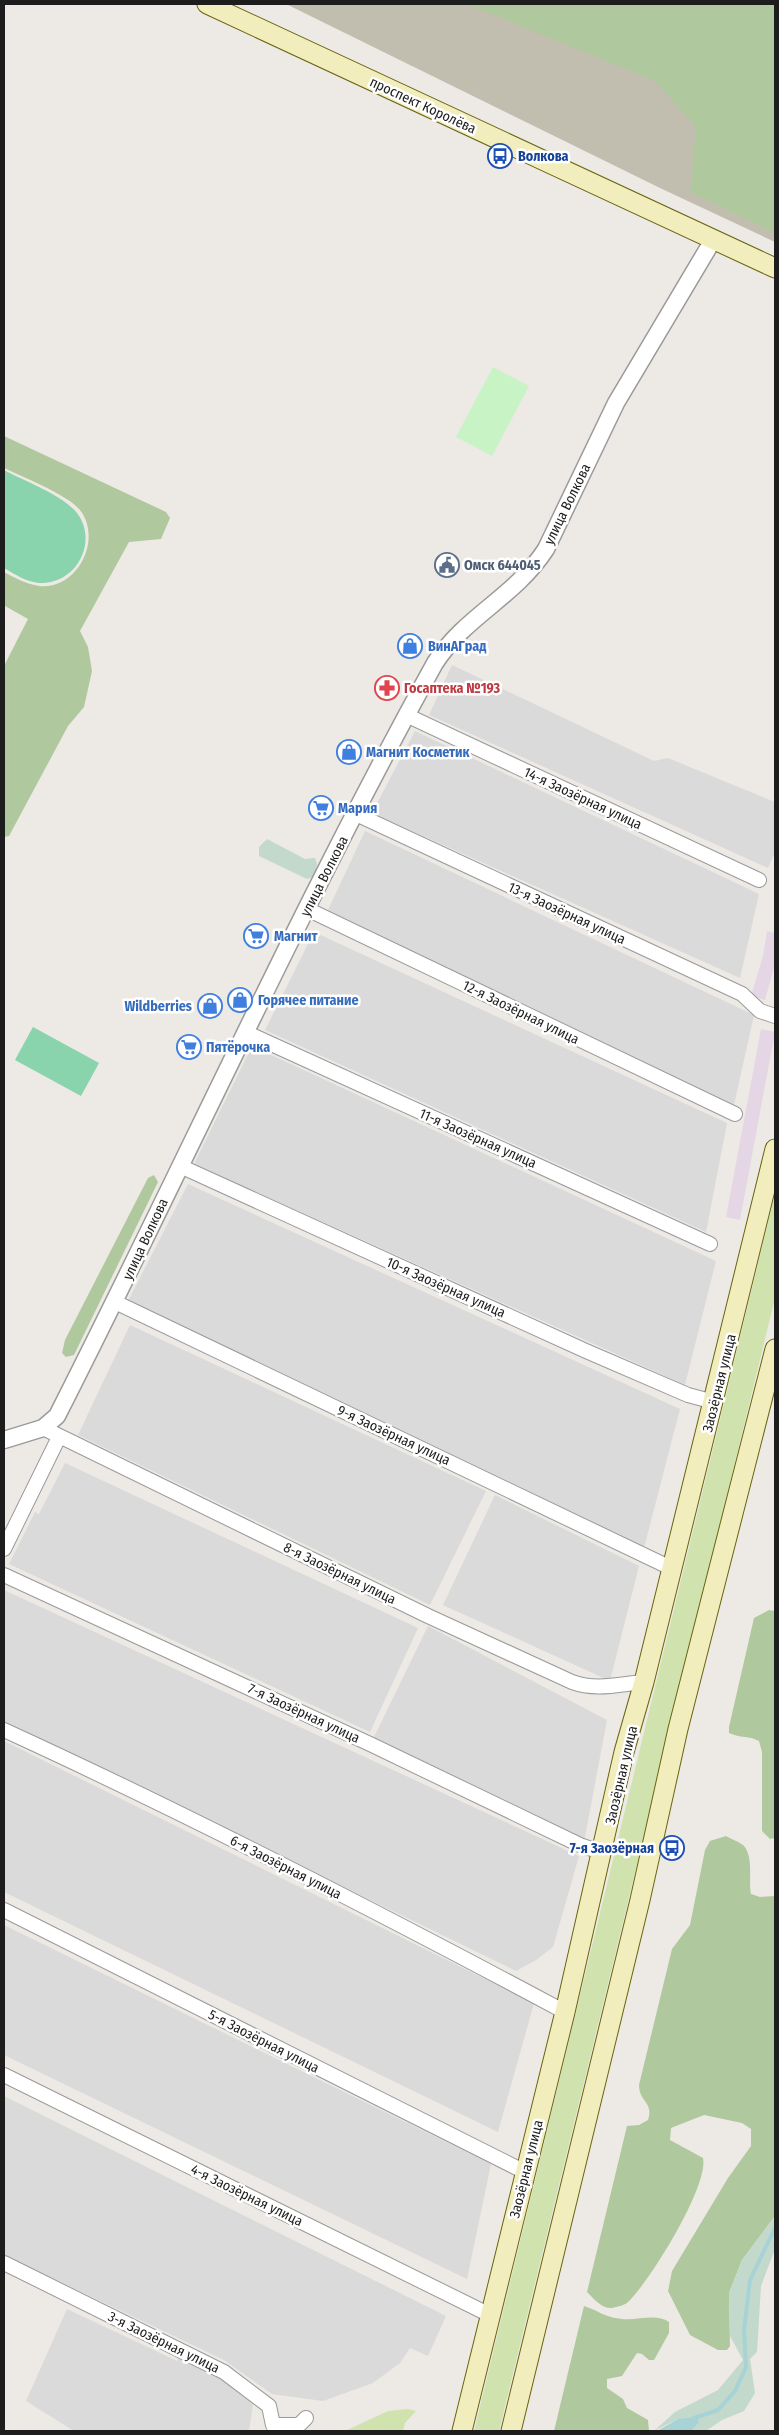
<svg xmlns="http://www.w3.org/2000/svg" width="779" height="2435" viewBox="0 0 779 2435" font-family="'Fira Sans Condensed',sans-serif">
	<rect width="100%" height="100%" fill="#ede9e4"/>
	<!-- residential -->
	<g fill="#dbdada">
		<polygon points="452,665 654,761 668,758 775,802 775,852 768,868 429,715"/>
		<polygon points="415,731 759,894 740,978 372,813"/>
		<polygon points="365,831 754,1015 734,1105 328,910"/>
		<polygon points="314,932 727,1123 706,1232 265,1030"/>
		<polygon points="252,1046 716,1261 685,1385 194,1164"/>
		<polygon points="188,1184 680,1409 644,1548 127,1303"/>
		<polygon points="130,1325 486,1491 430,1605 78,1435"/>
		<polygon points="65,1463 418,1628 370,1732 9,1564 35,1512 39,1514"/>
		<polygon points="495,1495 639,1566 610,1681 443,1605"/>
		<polygon points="4,1590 579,1856 553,1947 536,1960 516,1971 4,1722"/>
		<polygon points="428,1626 607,1720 584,1842 373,1739"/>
		<polygon points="4,1741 534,2003 498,2132 4,1892"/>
		<polygon points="4,1925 491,2164 467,2279 4,2055"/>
		<polygon points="4,2096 446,2316 428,2356 410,2348 400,2363 373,2383 323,2401 272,2394 224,2360 4,2255"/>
		<polygon points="67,2309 177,2361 179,2357 226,2379 254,2397 249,2431 74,2431 26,2401"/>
	</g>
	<!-- industrial -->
	<g fill="#e5d6e5">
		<polygon points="767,931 775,933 775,964 765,1000 751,996 763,956"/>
		<polygon points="761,1029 775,1032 740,1220 726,1217"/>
	</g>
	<!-- construction -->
	<polygon fill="#c1beb0" points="286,4 775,4 775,242 660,188"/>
	<!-- grass -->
	<g fill="#d0e2ae">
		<polygon points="775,1194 775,1298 499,2431 474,2431"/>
		<polygon points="408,2409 416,2411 405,2423 403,2431 345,2431 388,2411"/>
	</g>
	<!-- forest -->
	<g fill="#b0c89d">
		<polygon points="467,4 775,4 775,233 690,192 696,127 655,81"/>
		<path d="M4,436l162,76 4,6 -9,21 -32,3 -49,89 8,16 4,24 -8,36 -16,19 -59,110 -5,1v-171l24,-47 -23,-13 -1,3v-37c11,6 22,12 35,14 38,4 64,-46 41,-76 -12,-15 -57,-33 -76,-42z"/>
		<polygon points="154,1175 158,1182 74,1355 66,1357 62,1353 65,1340 148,1178"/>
		<path d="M769,1610l6,1v227l-5,1 -8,-8v-79l-3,-11c-9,-5 -19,-3 -30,-8v-6l25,-109z"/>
		<path d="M726,1836c5,3 14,6 18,10 10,12 4,34 7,48l9,3 15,-1v320l-33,44 -13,33 1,53 -3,4h-9l-28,-15 -22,-44 4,-20 56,-93 23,-32v-17l-9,-6 -38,-8 -33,13 -1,12 33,18c6,28 -54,125 -76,145 -3,2 -10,4 -15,5 -10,1 -18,-9 -25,-16l40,-166 12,-1 9,-5c6,-18 -9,-18 -9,-35l33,-136 18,-24 15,-75 5,-9z"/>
		<path d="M584,2306c16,5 19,11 38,13 15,2 34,-6 47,3v11l-15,27h-5l-7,-6 -5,-1 -15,23 -15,3v9l16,11 4,9 21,12 1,11h-95z"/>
	</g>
	<!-- wetland -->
	<g fill="#c2d9cb">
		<polygon points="267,839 305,859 315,858 317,864 315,876 307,879 259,856 259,847"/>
		<polygon points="775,2216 775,2249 761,2286 757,2352 750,2359 755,2393 744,2411 722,2420 706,2431 691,2431 699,2423 678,2419 654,2431 675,2412 718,2390 743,2360 730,2336 729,2293 742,2260"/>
	</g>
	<!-- park -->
	<polygon fill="#c8f3c5" points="493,367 529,386 492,456 456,437"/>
	<!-- pitch -->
	<g fill="#89d4ac">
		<path d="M4,470c20,11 59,25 73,43 22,29 -1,72 -38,70 -12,-1 -25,-9 -35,-15z"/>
		<polygon points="33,1027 99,1063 81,1096 15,1060"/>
	</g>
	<!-- water -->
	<polygon fill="#a8d3d6" points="697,2417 699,2423 691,2431 657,2431 678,2419"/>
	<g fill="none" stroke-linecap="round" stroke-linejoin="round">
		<!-- stream -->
		<polyline stroke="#a8d3d6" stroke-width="4" points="694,2418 718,2410 735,2391 746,2367 744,2330 750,2280 775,2228"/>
		<defs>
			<g id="minor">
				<polyline points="406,715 759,880"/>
				<polyline points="356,814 742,994 760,1011 775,1016"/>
				<polyline points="307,909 735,1114"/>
				<polyline points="245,1032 710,1244"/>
				<polyline points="180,1166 586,1351 688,1395 714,1402"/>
				<polyline points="115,1302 673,1569"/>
				<path d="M43,1428l385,188 144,66c24,9 48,2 72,0"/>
				<polyline points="4,1549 59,1437"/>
				<polyline points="4,1575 370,1744 580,1845 603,1853"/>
				<path d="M4,1730c190,87 376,183 561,282"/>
				<polyline points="4,1910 525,2172"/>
				<polyline points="4,2075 490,2315"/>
				<polyline points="4,2263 224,2372 269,2406 273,2425 299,2425 306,2418"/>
			</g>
			<path id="tertiary" d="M4,1440l39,-12 14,-12c127,-250 242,-507 378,-753 31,-48 79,-65 111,-114l70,-146 97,-163"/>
			<g id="secondary">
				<polyline points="207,4 775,268"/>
				<polyline points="462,2431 565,2012 624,1752 644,1682 775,1149"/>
				<polyline points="511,2431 640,1900 678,1729 775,1349"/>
			</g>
		</defs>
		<!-- minor casing -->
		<use href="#minor" stroke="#9a9a9a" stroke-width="16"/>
		<!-- tertiary casing -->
		<use href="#tertiary" stroke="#9a9a9a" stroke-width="19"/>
		<!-- secondary casing -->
		<use href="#secondary" stroke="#686410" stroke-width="21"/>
		<!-- minor -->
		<use href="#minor" stroke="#fff" stroke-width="14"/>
		<!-- tertiary -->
		<use href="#tertiary" stroke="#fff" stroke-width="16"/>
		<!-- secondary -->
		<use href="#secondary" stroke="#f2edbc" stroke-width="19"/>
	</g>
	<!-- icons -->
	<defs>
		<symbol id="bus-ring" viewBox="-11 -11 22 22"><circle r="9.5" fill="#fff" stroke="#1a4fb4" stroke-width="1.5"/><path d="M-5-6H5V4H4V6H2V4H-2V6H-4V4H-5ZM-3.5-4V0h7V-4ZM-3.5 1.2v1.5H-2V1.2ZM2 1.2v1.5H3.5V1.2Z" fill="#1a4fb4"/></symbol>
		<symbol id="civic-ring" viewBox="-11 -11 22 22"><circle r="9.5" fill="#fff" stroke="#5c6f8a" stroke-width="1.5"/><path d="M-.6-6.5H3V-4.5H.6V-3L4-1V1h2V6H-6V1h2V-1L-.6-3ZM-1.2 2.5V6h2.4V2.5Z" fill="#5c6f8a"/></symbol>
		<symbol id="shop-ring" viewBox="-11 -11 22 22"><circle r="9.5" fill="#fff" stroke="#3f7fe0" stroke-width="1.5"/><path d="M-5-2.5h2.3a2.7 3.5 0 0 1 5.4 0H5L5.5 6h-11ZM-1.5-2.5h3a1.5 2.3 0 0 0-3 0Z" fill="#3f7fe0"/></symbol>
		<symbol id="pharmacy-ring" viewBox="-11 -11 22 22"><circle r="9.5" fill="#fff" stroke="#e0444e" stroke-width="1.5"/><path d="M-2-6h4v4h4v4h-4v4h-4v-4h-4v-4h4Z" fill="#e0444e"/></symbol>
		<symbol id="supermarket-ring" viewBox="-11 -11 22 22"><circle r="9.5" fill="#fff" stroke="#3f7fe0" stroke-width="1.5"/><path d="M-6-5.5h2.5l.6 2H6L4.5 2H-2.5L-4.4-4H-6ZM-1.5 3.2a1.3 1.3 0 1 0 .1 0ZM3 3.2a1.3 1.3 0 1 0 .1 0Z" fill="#3f7fe0"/></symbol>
	</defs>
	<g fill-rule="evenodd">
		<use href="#bus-ring" x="486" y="142" width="28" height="28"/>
		<use href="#civic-ring" x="433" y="551" width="28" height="28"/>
		<use href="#shop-ring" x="396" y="632" width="28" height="28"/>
		<use href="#pharmacy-ring" x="373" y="674" width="28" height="28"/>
		<use href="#shop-ring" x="335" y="738" width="28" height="28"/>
		<use href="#supermarket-ring" x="307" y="794" width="28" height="28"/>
		<use href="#supermarket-ring" x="242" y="922" width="28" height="28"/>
		<use href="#shop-ring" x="226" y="986" width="28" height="28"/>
		<use href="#shop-ring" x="196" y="992" width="28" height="28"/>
		<use href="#supermarket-ring" x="175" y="1033" width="28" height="28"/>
		<use href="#bus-ring" x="658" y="1834" width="28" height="28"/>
	</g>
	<g text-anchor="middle" stroke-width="5" stroke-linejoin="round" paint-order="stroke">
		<!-- street labels -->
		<g font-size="14" fill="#1d1d1d" stroke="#fff">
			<text transform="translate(423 105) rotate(25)" y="5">проспект Королёва</text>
			<text transform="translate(567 504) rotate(-64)" y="5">улица Волкова</text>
			<text transform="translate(583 798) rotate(25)" y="5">14-я Заозёрная улица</text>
			<text transform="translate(324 876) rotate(-63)" y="5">улица Волкова</text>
			<text transform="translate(567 913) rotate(25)" y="5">13-я Заозёрная улица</text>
			<text transform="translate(521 1012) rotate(26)" y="5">12-я Заозёрная улица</text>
			<text transform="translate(478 1138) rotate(24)" y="5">11-я Заозёрная улица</text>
			<text transform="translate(145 1239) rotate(-65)" y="5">улица Волкова</text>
			<text transform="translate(446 1287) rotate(24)" y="5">10-я Заозёрная улица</text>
			<text transform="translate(719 1383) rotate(-76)" y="5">Заозёрная улица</text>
			<text transform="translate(394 1435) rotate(25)" y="5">9-я Заозёрная улица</text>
			<text transform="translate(340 1573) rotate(26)" y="5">8-я Заозёрная улица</text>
			<text transform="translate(304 1713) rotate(25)" y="5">7-я Заозёрная улица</text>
			<text transform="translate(621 1775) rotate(-77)" y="5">Заозёрная улица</text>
			<text transform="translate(286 1867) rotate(27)" y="5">6-я Заозёрная улица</text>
			<text transform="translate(264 2041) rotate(27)" y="5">5-я Заозёрная улица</text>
			<text transform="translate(526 2169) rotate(-76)" y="5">Заозёрная улица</text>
			<text transform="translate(247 2195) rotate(26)" y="5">4-я Заозёрная улица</text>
			<text transform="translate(164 2342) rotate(26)" y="5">3-я Заозёрная улица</text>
		</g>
		<!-- transit labels -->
		<g font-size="14" font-weight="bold" fill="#164399" stroke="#fff" text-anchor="start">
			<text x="518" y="161">Волкова</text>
			<text x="654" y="1853" text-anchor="end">7-я Заозёрная</text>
		</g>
		<!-- service labels -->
		<g font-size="14" font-weight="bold" fill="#4e5e75" stroke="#fff" text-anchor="start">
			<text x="464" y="570">Омск 644045</text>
		</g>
		<!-- shop labels -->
		<g font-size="14" font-weight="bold" fill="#366cbe" stroke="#fff" text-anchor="start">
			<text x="428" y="651">ВинАГрад</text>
			<text x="366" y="757">Магнит Косметик</text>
			<text x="338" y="813">Мария</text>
			<text x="274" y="941">Магнит</text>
			<text x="258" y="1005">Горячее питание</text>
			<text x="192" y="1011" text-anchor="end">Wildberries</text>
			<text x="206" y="1052">Пятёрочка</text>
		</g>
		<!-- health labels -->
		<g font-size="14" font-weight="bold" fill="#be3a42" stroke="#fff" text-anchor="start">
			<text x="404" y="693">Госаптека №193</text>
		</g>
	</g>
	<!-- border -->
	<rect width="779" height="2435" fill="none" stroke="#1d1d1d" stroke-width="10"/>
</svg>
